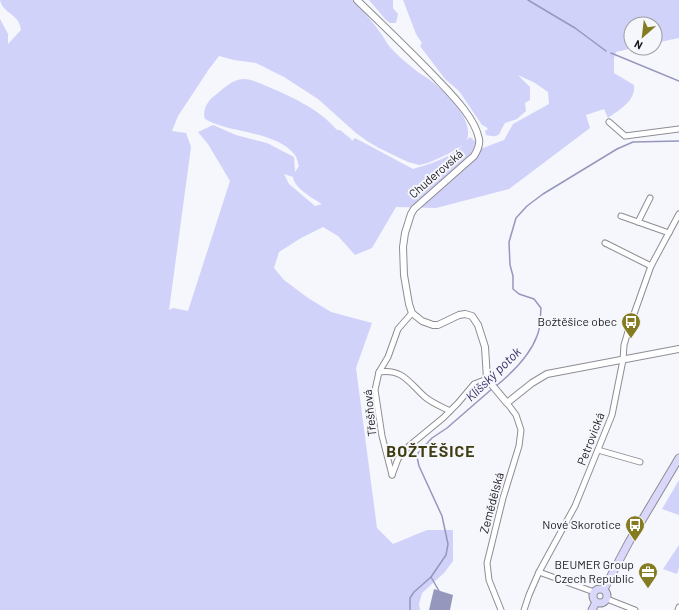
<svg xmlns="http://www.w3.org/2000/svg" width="679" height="610" viewBox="0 0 679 610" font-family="Barlow,sans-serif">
	<rect width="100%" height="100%" fill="#f6f6fd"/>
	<!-- green -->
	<g fill="#d0d2f9" fill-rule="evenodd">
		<path d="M0,0h352c11,11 21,22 30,35 3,4 5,9 8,12 7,8 15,15 23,21 5,5 12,8 17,12 16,12 44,39 37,60l3,-3 13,11 21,-8 9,-16 36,-20 -1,-12 -13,-9 -17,-8 12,12v13l-5,3 1,8 -9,8 -12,4c-6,9 -3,16 -19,12l-1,-4 3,-2 -2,-2 -4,-2 -23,-34 -14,-12 -25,-33 2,-3 -6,-9 -13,-34h276v38l-24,5v-19h-24v24h2l-17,4 -2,6v15l20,12c2,16 -15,25 -26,33l-4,-9 -18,6 4,13 -81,61 -73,19 -40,-1 -24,41 -17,7 -17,-19 -15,-9 -22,11 -22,14 -5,16 10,12 24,18 23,14 41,11 -16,45 21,160 16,16 34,-14h26v31l-9,12 -22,20 -3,11 1,6h-420v-591l8,15v10l13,-14c-1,-16 -18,-16 -21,-30zM219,56l15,4 22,3 28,14 34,22 38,34 11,8 12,7 29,14 11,3 9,-2 20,-9 15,-9c-13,13 -33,19 -50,24l-58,-31 -3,3 -1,-2 -11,-9h-3c-19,-22 -47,-34 -73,-45 -6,-2 -13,-6 -20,-6 -12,0 -22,11 -31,18 -6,5 -11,14 -8,22 5,3 11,5 17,7 22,7 58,9 73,29 2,3 3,8 4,11l-4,6 -1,-15 -27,-14 -31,-8 -23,-10 -15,7 10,12 22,37 -42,130 -15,-3 -4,2 22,-163 -5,-14 -14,-2 6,-15 31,-47zM284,174l9,3c1,11 21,22 29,27l-7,2 -26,-22z"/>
		<polygon points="369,0 393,0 393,8 398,14 396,23 390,23 386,20"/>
		<polygon points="679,480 679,515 662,509"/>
		<polygon points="679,545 679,567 677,574 663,569"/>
	</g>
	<!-- water -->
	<polygon fill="#9697bd" points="434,589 453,595 450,610 429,610"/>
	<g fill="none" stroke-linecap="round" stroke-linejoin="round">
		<!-- stream -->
		<g stroke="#9697bd" stroke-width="1.5">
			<polyline points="528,0 575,28 606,51"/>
			<polyline points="611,53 679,81"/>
			<path d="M496,386c16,-13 34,-31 41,-50 4,-9 3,-19 4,-28l-7,-9 -15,-5 -6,-5v-13l-3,-11 -1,-23 7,-24 11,-12 16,-12 74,-45 16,-7 46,-1"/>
			<polyline points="431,577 439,591 438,593"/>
			<polyline points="410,610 410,598 414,592 431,577 446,555 448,544 442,516 419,466 417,457 418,453 432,438 447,428 493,388"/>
		</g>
		<defs>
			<g id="minor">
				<polyline points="609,122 625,136 679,129"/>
				<polyline points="621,216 669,233"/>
				<polyline points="638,222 650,198"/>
				<polyline points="605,243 651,266"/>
				<polyline points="379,372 388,357 398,329 412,313"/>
				<polyline points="598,450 640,462"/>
				<path d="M392,475l-10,-39 -7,-46 4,-18c24,-4 31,12 46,25 7,6 17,10 25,14"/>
				<polyline points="392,475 398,459 409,446 443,418 458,403 474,384 487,379"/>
				<polyline points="539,572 594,592"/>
				<polyline points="607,599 635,610"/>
				<polyline points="501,610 489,580 487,563 503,498 519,446 521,430 516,415 507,403"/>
				<polyline points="524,610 529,595 539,572 575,506 612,415 623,360 624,345 629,328 651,266 679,214"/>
				<polyline points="678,610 679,607"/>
			</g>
			<path id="tertiary" d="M357,0c26,25 53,51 78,77 15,16 40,40 44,62 1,6 -1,11 -5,17l-60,53 -3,5 -6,19 -2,14 1,28 5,29 3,9 10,8 11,4h5l21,-10 6,-1 7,2 6,9 7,22 2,32 20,24 25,-20 15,-9 132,-25"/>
			<g id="secondary">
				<circle cx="600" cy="596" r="7"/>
				<polyline points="604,589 629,542 679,458"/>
				<polyline points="592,610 596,602"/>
			</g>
		</defs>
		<!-- minor casing -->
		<use href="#minor" stroke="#8d8e93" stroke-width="7"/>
		<!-- tertiary casing -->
		<use href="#tertiary" stroke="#8d8e93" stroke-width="8"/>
		<!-- secondary casing -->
		<use href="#secondary" stroke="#8d8e93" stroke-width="9"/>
		<!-- minor -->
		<use href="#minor" stroke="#fff" stroke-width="5"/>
		<!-- tertiary -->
		<use href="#tertiary" stroke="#fff" stroke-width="6"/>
		<!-- secondary -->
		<use href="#secondary" stroke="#d9d7fa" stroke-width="7"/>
	</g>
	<!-- icons -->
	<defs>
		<symbol id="bus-pin" viewBox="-11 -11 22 30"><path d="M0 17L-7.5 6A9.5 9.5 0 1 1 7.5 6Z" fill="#857c21" stroke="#f6f6fd"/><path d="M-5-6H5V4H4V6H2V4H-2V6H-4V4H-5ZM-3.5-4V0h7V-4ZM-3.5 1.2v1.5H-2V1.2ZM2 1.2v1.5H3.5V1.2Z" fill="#fff"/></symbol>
		<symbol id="office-pin" viewBox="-11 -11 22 30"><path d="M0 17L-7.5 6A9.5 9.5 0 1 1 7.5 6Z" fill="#857c21" stroke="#f6f6fd"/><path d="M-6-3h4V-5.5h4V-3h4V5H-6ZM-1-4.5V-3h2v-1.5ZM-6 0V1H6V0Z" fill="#fff"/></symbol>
	</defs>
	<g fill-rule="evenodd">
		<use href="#bus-pin" x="620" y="311" width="22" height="30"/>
		<use href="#bus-pin" x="624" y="514" width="22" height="30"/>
		<use href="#office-pin" x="637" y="561" width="22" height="30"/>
	</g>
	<g text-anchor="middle" stroke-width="4" stroke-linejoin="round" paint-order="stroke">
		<!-- street labels -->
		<g font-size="12" fill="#1b1b1d" stroke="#f6f6fd">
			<text transform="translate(436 174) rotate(-41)" y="4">Chuderovská</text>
			<text transform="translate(370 413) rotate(-96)" y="4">Třešňová</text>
			<text transform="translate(591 439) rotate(-69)" y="4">Petrovická</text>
			<text transform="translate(492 503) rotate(-75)" y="4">Zemědělská</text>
		</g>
		<!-- poi labels -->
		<g font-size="12" fill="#1b1b1d" stroke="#f6f6fd" text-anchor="end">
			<text x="617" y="326">Božtěšice obec</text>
			<text x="621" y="529">Nové Skorotice</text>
			<text x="634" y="569">BEUMER Group<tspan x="634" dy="14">Czech Republic</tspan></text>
		</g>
		<!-- water labels -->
		<g font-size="13" font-style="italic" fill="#302d5f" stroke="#f6f6fd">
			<text transform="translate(493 374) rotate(-44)" y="5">Klíšský potok</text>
		</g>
		<!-- district labels -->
		<g font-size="16" font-weight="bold" letter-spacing="1" fill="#403c12" stroke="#f6f6fd">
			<text x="431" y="457">BOŽTĚŠICE</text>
		</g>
	</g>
	<!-- north arrow -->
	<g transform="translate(643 36) rotate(208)"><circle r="19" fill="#f6f6fd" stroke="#9e9ea3"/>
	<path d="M0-3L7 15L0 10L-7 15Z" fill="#857c21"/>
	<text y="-6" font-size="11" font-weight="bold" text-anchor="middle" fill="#1b1b1d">N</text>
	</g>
</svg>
